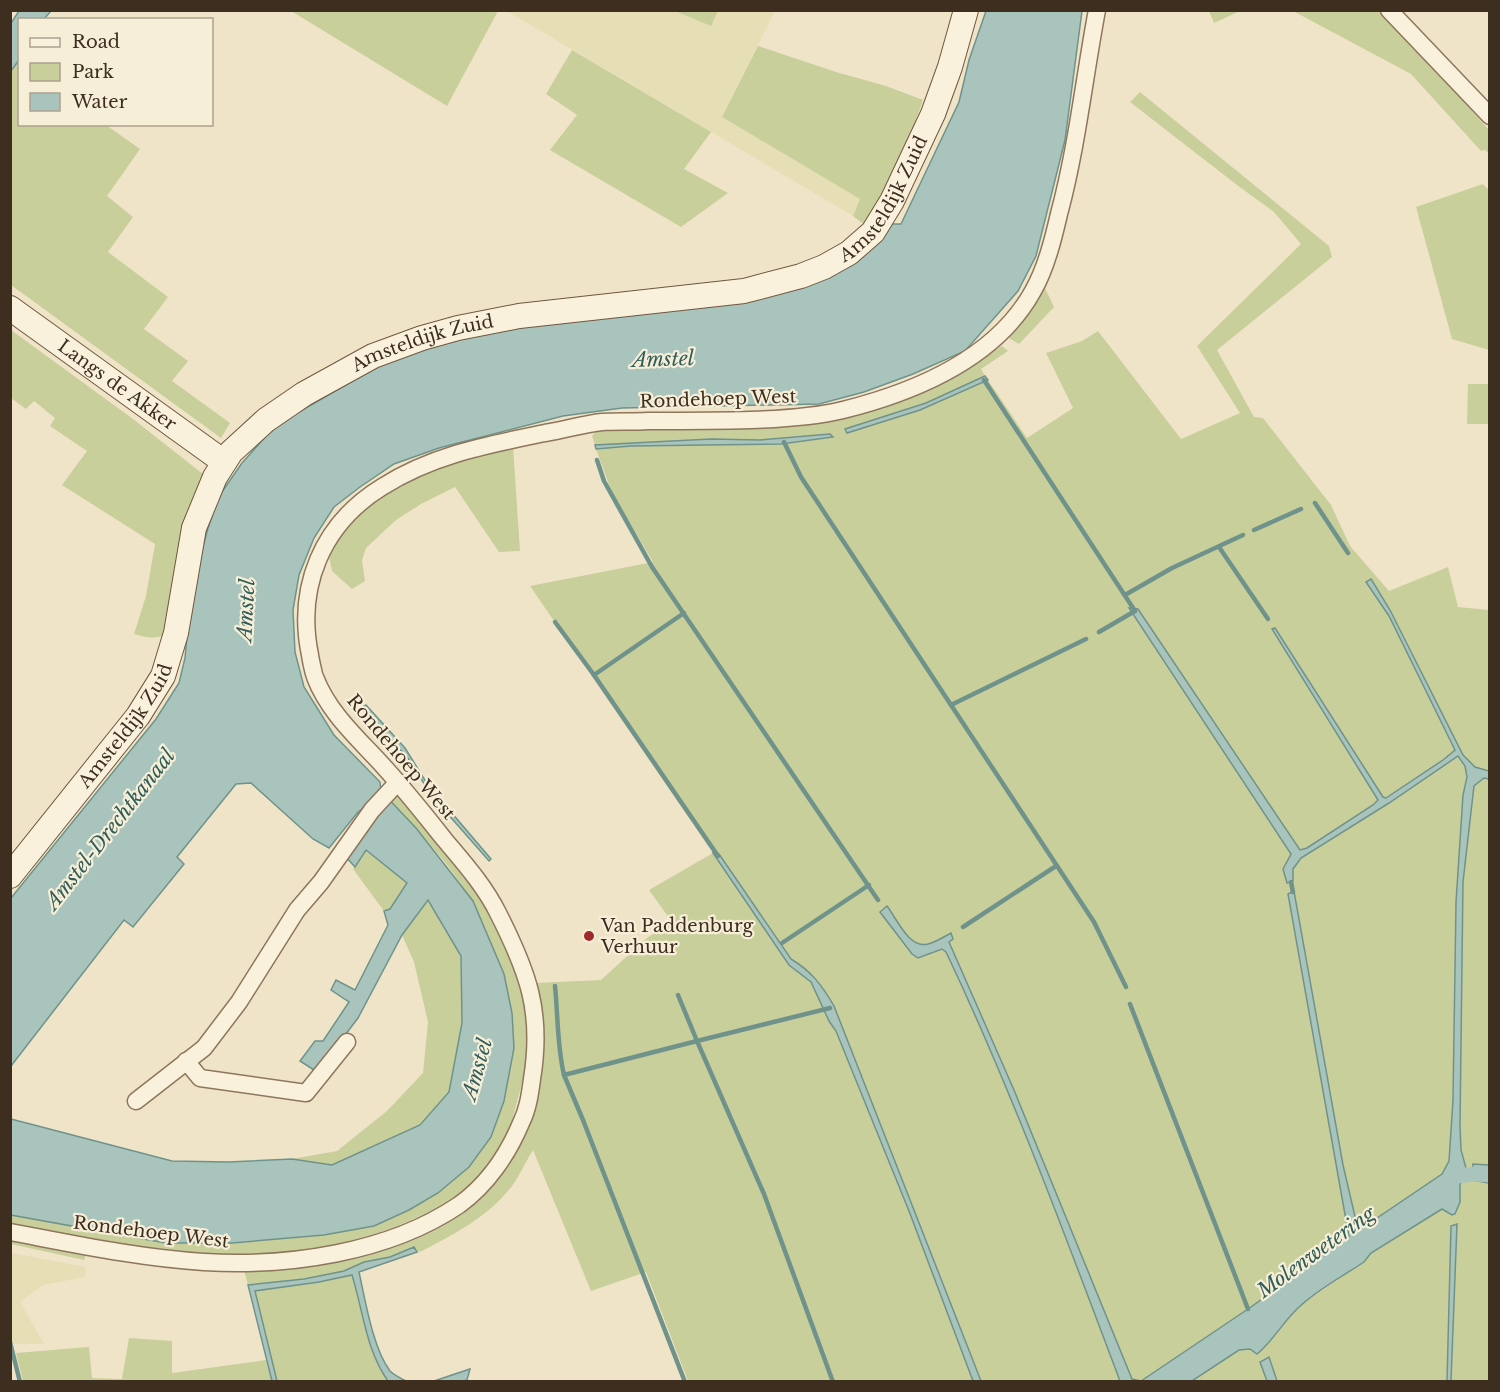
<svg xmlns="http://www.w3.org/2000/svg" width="1500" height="1392" viewBox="0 0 1500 1392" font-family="'Libre Baskerville',serif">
	<rect width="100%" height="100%" fill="#f0e4c8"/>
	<!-- farmland -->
	<g fill="#e6deb5">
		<polygon points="507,11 775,11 722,117 860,199 853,216"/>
		<polygon points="11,1253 86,1267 85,1277 43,1285 20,1302 44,1344 11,1344"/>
	</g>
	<!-- green -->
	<g fill="#c9cf9b">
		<polygon points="291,11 498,11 447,106"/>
		<polygon points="675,11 718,11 711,26"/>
		<polygon points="1209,11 1240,11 1214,23"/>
		<polygon points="1293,11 1378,11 1427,60 1489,130 1489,154 1485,150 1481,151 1411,74"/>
		<polygon points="758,46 836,72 886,86 923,100 895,179 866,226 853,216 860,199 722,117"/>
		<polygon points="572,50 711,132 684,169 728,193 681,227 550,150 577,115 546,94"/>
		<polygon points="19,60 20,124 106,125 140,149 107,196 133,217 108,252 168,297 144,329 188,361 172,381 230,423 221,438 11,285 10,71"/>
		<path d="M1140,92l189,154 3,11 -115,93 37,67 9,1 68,87 19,41 39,45 59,-24 10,40 31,3v161l-14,-4 -12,-12 -73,-145 -19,-30 -5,2 23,34 66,134 -12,10 -57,38 -8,-6 -103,-164 -3,1 106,171 -5,5 -66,43 -8,2 -161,-241 -8,-1 161,246 -8,15h10l8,-11 88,-55 69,-47 7,10 2,11 -4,18 -7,107 -3,198 -4,61 -7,13 -74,50 -11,1 -14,-60 -6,1 12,71 -101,72 -107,72 -9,-1 -118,-290 -65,-148 2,-8c-7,3 -15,8 -22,10 -20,6 -32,-25 -42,-37l31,50 24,-8 4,3c65,139 120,286 174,429h-139l-147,-375c-12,-21 -23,-35 -43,-47l-72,-105 -5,-1 75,112 22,17 18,39 7,10 73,180 64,170h-285l-42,-109 -55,19 -58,-141c-7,11 -13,25 -21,36 -24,31 -56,47 -90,65l-5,1 -3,-5 -24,10 -26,5 -20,9 -40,8 -56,6 -5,-18 193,-42 71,-62 35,-152 -6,-28 65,-3 46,-42 25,-16 -23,-32 64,-37 -183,-267 123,-24 -41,-69 -16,-44 35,-3 150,-2 11,-6 -32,2 -49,-1 -116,6 -3,-9 4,-5 134,-6 211,-43 61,-36 6,5 -27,18 4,7 -59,27 -80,26 1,3 73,-22 68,-30 39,58 46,-30 -27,-55 36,-12 16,-10 83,108 59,-26 -43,-67 104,-102 -27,-32 -37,-27 -107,-83z"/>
		<polygon points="1483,184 1490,191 1489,350 1452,339 1416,207"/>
		<polygon points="1045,288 1054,307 1019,344 1009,338"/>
		<path d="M11,330l122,89 75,59 -42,156c-10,6 -21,3 -32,0l12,-38 9,-52 -93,-59 25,-34 -37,-25 5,-8 -21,-17 -8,8 -15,-11z"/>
		<polygon points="1468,384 1489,384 1489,424 1467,424"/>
		<polygon points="513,446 520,551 499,552 455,487 421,504 396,520 366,548 362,560 365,581 352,589 332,571 328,551 370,500 407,479 458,460"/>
		<polygon points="1484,778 1489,779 1489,1165 1474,1164 1472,1167 1466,1168 1461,1150 1460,1126 1463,882 1472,795 1474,785"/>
		<path d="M398,795l80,92 41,86 9,46 1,38 -19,71 -16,32 -19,25 -25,18 -55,24 -34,12 -65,15 -44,5 -146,-17 -95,-16 -1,-11 156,28h66l92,-8 50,-9 64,-33 45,-267c-19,-48 -57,-88 -94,-124z"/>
		<polygon points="366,850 407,883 390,909 384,911 353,869"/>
		<polygon points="428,900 461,956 462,1023 449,1092 420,1125 332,1165 292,1159 337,1151 387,1111 423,1073 428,1022 414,962 402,935"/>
		<path d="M1464,1174h7l2,6 16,3v198h-38l5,-157 -5,2 -4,155h-170l-9,-24 -8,5 7,19 -75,1 47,-32 11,-1 32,-24 17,-19 65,-44 7,-9 71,-45 10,7c9,-16 6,-24 12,-41z"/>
		<polygon points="11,1237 86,1254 84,1260 11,1244"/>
		<path d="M352,1275c9,37 15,74 36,106h-111l-22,-90 64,-9z"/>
		<polygon points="129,1338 172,1341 172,1373 266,1360 272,1381 23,1381 16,1353 89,1347 92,1378 122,1379"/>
	</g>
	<!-- water -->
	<g fill="#a9c4bc" stroke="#6f938a" stroke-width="1.5">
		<polygon points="19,11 51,11 44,19 20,20 19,60 11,71 11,23"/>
		<polygon points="986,11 1082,11 1065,140 1036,256 1018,291 965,351 913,374 864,392 819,404 622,408 563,416 439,448 394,464 360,487 334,507 314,538 299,575 293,610 295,652 304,687 334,735 380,782 381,791 416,828 473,901 504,974 512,1013 514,1048 504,1101 491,1137 469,1167 438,1193 409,1210 374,1226 324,1235 232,1243 166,1243 11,1215 11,1119 172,1161 228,1162 292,1159 332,1165 420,1125 449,1092 462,1023 461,956 428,900 402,935 358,1018 317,1072 300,1061 315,1041 323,1041 349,1002 331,990 336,980 355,990 388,925 384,911 390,909 407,883 366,850 355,867 347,858 369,804 358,812 329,848 313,839 251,783 236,784 177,857 184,864 133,927 124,920 11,1066 11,898 156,719 179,683 185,658 191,591 208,528 219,496 242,463 275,426 371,370 435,341 492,328 782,293 891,224 901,224 959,102 969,60"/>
		<polygon points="985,376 988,380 920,410 847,433 845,429 926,403"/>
		<polygon points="830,434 833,437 781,444 631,446 596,449 595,445 711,439 760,440"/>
		<path d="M1371,579l19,31 73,145 12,12 14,4v8l-5,-1 -10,8 -11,96 -3,244 1,24 5,18 -6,17v17l-5,12 -3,1 -10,-6 -71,44 -7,9c-21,14 -49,29 -66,46 -15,14 -25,33 -41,46l-7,-5 -11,1 -47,31h-72c-54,-143 -108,-290 -174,-429l-4,-3 -24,9 -6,-4 -32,-42 7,-6c10,13 22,43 41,38 8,-2 16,-7 23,-11l2,6 -4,3 65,148 118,289 9,2 107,-72 101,-72 -61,-343 6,-3 49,274 14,60 11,-1 74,-50 7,-13 4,-61 3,-198 7,-107 4,-18 -2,-11 -7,-10 -69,47 -88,55 -8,11v12l-6,2 -4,-14 8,-15 -162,-246 9,1 162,241 7,-2 66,-43 5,-5 -106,-171 3,-1 108,169 3,1 57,-38 12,-10 -66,-134 -23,-34z"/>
		<polygon points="366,705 405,748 428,785 491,859 489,861 432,796 407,757 361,708"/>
		<path d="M713,853l6,1 72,105c20,12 31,26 43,47l147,375h-8l-64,-170 -73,-180 -7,-10 -18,-39 -22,-17z"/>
		<polygon points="1473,1164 1489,1165 1489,1183 1472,1180"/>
		<polygon points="1457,1224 1451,1381 1447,1381 1451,1226"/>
		<path d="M414,1247l3,5 -58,20c6,27 14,77 31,99 4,4 10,7 16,10h-18c-22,-31 -25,-70 -36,-106l-33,7 -64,9 22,90h-5l-24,-96 56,-6 40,-8 20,-9 26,-5z"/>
		<polygon points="1269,1357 1277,1381 1267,1381 1260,1362"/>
		<polygon points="470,1369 467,1380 463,1381 434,1381"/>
	</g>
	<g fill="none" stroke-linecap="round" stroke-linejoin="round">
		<!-- stream -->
		<g stroke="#6f938a" stroke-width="4.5">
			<polyline points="984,380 1135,611 1099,632"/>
			<polyline points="784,442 801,477 951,705 1086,639"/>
			<polyline points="597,460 604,481 652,567 878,900"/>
			<polyline points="1315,503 1348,553"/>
			<polyline points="1254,530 1301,509"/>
			<polyline points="1219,547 1268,619"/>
			<polyline points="1125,595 1172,568 1243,535"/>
			<polyline points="555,622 594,675 684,613"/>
			<polyline points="594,675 718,856"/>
			<polyline points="951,705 1094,922 1126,987"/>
			<polyline points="1291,882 1293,892"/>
			<polyline points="963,927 1056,866"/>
			<polyline points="782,943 869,885"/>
			<path d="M555,986c3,29 2,60 9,89"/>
			<polyline points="678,995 697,1041 564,1075 583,1120 685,1382"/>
			<polyline points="1130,1004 1248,1309"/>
			<polyline points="830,1008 697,1041 764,1194 833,1382"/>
			<polyline points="10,1342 20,1382"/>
		</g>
		<!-- canal -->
		<polyline stroke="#a9c4bc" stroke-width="15" points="1455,1176 1477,1174 1490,1175"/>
		<defs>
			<g id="street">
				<polyline points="1389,10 1490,116"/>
				<polyline points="186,1061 200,1078 306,1093 347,1042"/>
				<polyline points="136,1101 204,1048 239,1002 297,910 321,882 372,810 398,782"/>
				<path d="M10,1232c64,12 129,26 194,30 84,5 184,-9 255,-57 28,-20 49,-51 62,-82 7,-14 9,-29 11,-44 11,-67 -4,-107 -34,-166 -14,-28 -34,-50 -54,-74 -19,-24 -38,-48 -59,-71 -25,-28 -56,-54 -70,-91 -1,-1 -5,-21 -5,-22 -14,-68 12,-131 72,-168 50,-32 105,-42 163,-54 19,-3 38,-9 57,-11 15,-1 31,0 46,-1 34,0 69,0 103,-1 30,-1 63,-3 92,-10 72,-18 153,-52 190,-119 13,-23 20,-51 26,-77 18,-67 25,-135 38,-204"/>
			</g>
			<g id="secondary">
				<path id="s1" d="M10,308l214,154"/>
				<path id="s2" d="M10,876l128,-160 25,-40 13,-43 18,-105 21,-51 16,-25 35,-32 38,-26 69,-38 49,-18 36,-10 61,-12 225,-25 57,-15 23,-9 25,-14 24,-21 19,-31 41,-87 17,-47 16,-57"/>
			</g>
		</defs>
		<!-- street casing -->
		<use href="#street" stroke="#8d765c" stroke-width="19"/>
		<!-- secondary casing -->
		<use href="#secondary" stroke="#6f573f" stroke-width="26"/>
		<!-- street -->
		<use href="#street" stroke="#faf1dc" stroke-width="16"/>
		<!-- secondary -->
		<use href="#secondary" stroke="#faf1dc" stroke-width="24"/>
	</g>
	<!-- markers -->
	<circle fill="#9e2a2b" stroke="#f7eed8" stroke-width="2" cx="589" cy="936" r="6"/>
	<g text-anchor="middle" stroke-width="4.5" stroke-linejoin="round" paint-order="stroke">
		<!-- street labels -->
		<g font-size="18" fill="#3d2e20" stroke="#f7eed8">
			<text dy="6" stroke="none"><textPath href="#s2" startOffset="1216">Amsteldijk Zuid</textPath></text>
			<text dy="6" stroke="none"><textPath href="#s2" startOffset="712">Amsteldijk Zuid</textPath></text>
			<text dy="6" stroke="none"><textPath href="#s1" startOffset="132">Langs de Akker</textPath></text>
			<text transform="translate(718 399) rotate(-2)" y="6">Rondehoep West</text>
			<text dy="6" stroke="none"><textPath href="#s2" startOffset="190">Amsteldijk Zuid</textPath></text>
			<text transform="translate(401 757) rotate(50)" y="6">Rondehoep West</text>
			<text transform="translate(151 1232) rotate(7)" y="6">Rondehoep West</text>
		</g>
		<!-- poi labels -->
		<g font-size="18" fill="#3d2e20" stroke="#f7eed8" text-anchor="start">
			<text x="601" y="932">Van Paddenburg<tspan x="601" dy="21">Verhuur</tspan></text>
		</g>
		<!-- water labels -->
		<g font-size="20" font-style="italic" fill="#2f5d5a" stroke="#f7eed8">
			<text transform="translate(663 359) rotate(-2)" y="7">Amstel</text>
			<text transform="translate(246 610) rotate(-87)" y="7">Amstel</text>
			<text transform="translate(110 829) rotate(-52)" y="7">Amstel-Drechtkanaal</text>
			<text transform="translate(477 1069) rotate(-74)" y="7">Amstel</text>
			<text transform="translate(1316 1252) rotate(-36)" y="7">Molenwetering</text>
		</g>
	</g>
	<!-- border -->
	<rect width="1500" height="1392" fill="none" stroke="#3d2e20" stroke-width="24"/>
	<!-- legend -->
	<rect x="18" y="18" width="195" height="108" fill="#f7eed8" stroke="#ada18e" stroke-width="1.5"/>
	<rect x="30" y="38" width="30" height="9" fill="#faf1dc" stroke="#ada18e" stroke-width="1.5"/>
	<text x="72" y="48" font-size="18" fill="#3d2e20">Road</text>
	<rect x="30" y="63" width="30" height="18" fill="#c9cf9b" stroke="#ada18e" stroke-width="1.5"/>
	<text x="72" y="78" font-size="18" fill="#3d2e20">Park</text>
	<rect x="30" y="93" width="30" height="18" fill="#a9c4bc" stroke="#ada18e" stroke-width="1.5"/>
	<text x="72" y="108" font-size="18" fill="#3d2e20">Water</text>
</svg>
